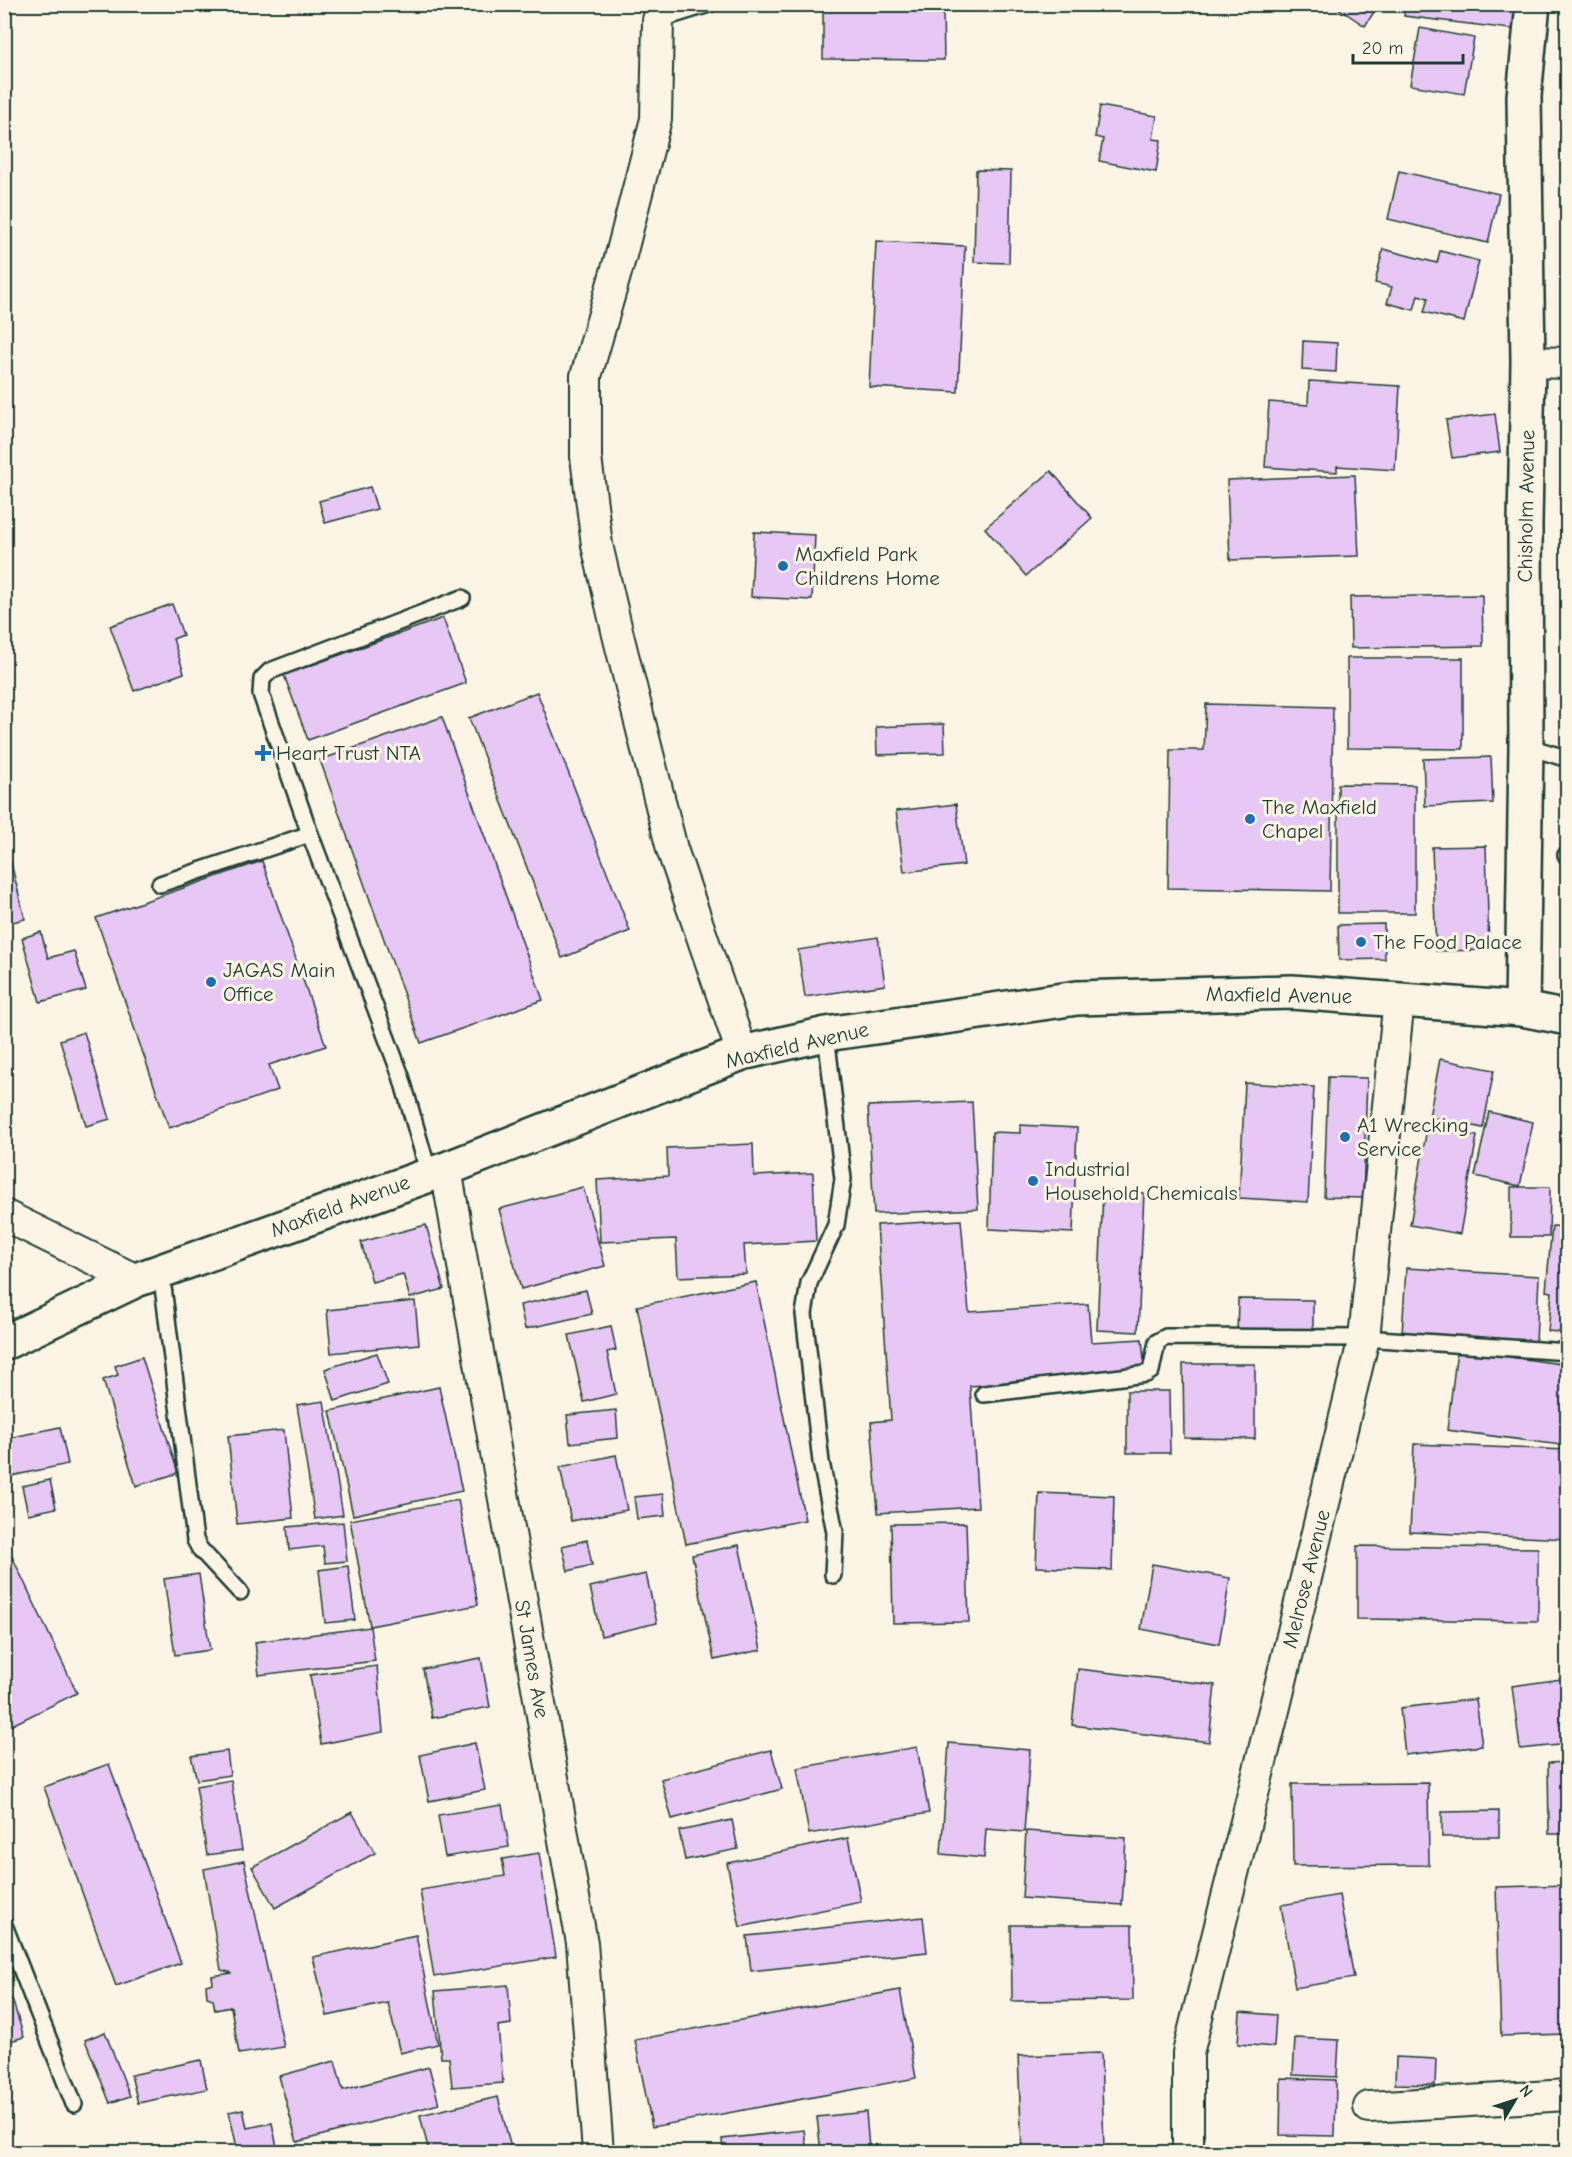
<svg xmlns="http://www.w3.org/2000/svg" width="1572" height="2157" viewBox="0 0 1572 2157" font-family="'Comic Neue',sans-serif">
	<rect width="100%" height="100%" fill="#fcf5e5"/>
	<filter id="ink" filterUnits="userSpaceOnUse"><feTurbulence type="fractalNoise" baseFrequency=".0167" numOctaves="2"/><feDisplacementMap in="SourceGraphic" scale="12" xChannelSelector="R" yChannelSelector="G"/><feConvolveMatrix kernelMatrix="1 2 1 2 8 2 1 2 1" color-interpolation-filters="sRGB"/></filter>
	<g filter="url(#ink)">
		<!-- building -->
		<g fill="#e7c7f4" stroke="#1f3d34" stroke-width="1.5">
			<polygon points="1332,4 1379,4 1365,26"/>
			<polygon points="1405,4 1521,4 1518,30 1404,16"/>
			<polygon points="823,8 943,9 944,60 823,59"/>
			<polygon points="1420,28 1474,38 1464,94 1410,85"/>
			<polygon points="1100,106 1157,116 1153,139 1161,140 1156,172 1099,161 1103,139 1095,137"/>
			<polygon points="976,170 1011,171 1009,263 974,262"/>
			<polygon points="1399,171 1499,194 1488,243 1388,219"/>
			<polygon points="876,241 965,246 958,392 869,387"/>
			<polygon points="1383,249 1437,263 1440,251 1479,261 1464,322 1424,312 1428,298 1418,295 1414,310 1387,303 1392,287 1375,283"/>
			<polygon points="1303,341 1337,343 1336,372 1302,370"/>
			<polygon points="1309,381 1400,386 1395,470 1337,466 1337,472 1265,467 1269,402 1308,405"/>
			<polygon points="1495,414 1500,452 1452,458 1446,420"/>
			<polygon points="1051,471 1092,518 1026,576 985,528"/>
			<polygon points="1355,475 1359,556 1230,560 1227,480"/>
			<polygon points="370,487 377,509 325,523 319,501"/>
			<polygon points="754,532 815,535 812,600 751,597"/>
			<polygon points="1482,595 1483,646 1351,648 1350,597"/>
			<polygon points="172,604 183,635 173,639 184,673 134,691 110,626"/>
			<polygon points="443,618 466,683 308,740 284,675"/>
			<polygon points="1347,658 1463,658 1463,749 1347,748"/>
			<polygon points="537,692 630,931 562,958 469,718"/>
			<polygon points="1206,704 1333,707 1330,891 1168,888 1170,750 1204,750"/>
			<polygon points="442,717 543,1000 421,1043 320,760"/>
			<polygon points="944,724 945,753 877,755 876,727"/>
			<polygon points="1491,757 1493,803 1425,806 1423,759"/>
			<polygon points="1338,784 1415,785 1415,913 1338,913"/>
			<polygon points="956,804 964,865 904,872 896,811"/>
			<polygon points="4,835 25,919 4,924"/>
			<polygon points="1486,846 1489,950 1436,951 1432,847"/>
			<polygon points="262,861 326,1046 269,1065 278,1090 169,1128 96,918"/>
			<polygon points="1384,924 1385,959 1339,960 1338,925"/>
			<polygon points="41,932 48,958 74,951 86,990 40,1002 22,938"/>
			<polygon points="878,937 885,985 805,997 798,950"/>
			<polygon points="84,1032 110,1119 86,1126 60,1040"/>
			<polygon points="1440,1059 1494,1070 1483,1128 1429,1117"/>
			<polygon points="1328,1077 1367,1078 1363,1198 1324,1197"/>
			<polygon points="1245,1083 1314,1087 1308,1202 1239,1198"/>
			<polygon points="972,1102 978,1209 874,1214 868,1106"/>
			<polygon points="1489,1112 1533,1122 1520,1186 1475,1176"/>
			<polygon points="1020,1125 1077,1128 1073,1233 989,1229 992,1132 1020,1133"/>
			<polygon points="1427,1128 1477,1136 1460,1234 1410,1225"/>
			<polygon points="753,1144 754,1176 813,1173 816,1241 744,1245 746,1274 678,1277 676,1239 600,1242 597,1180 668,1176 667,1148"/>
			<polygon points="583,1187 605,1266 521,1289 499,1209"/>
			<polygon points="1511,1187 1550,1187 1549,1237 1511,1237"/>
			<polygon points="1103,1191 1144,1193 1138,1332 1097,1330"/>
			<polygon points="961,1220 969,1312 1088,1304 1091,1342 1142,1339 1145,1370 1081,1378 970,1386 978,1507 878,1513 871,1422 891,1420 877,1225"/>
			<polygon points="426,1225 444,1289 410,1298 403,1274 372,1282 361,1242"/>
			<polygon points="1552,1226 1568,1227 1568,1333 1548,1331 1552,1292 1546,1291"/>
			<polygon points="1406,1268 1539,1276 1536,1343 1402,1335"/>
			<polygon points="756,1282 805,1520 686,1544 637,1306"/>
			<polygon points="586,1290 592,1314 525,1329 520,1305"/>
			<polygon points="1238,1299 1313,1300 1313,1336 1237,1335"/>
			<polygon points="415,1301 419,1344 331,1353 327,1310"/>
			<polygon points="611,1326 616,1350 607,1352 616,1394 584,1402 569,1335"/>
			<polygon points="1457,1350 1568,1365 1568,1446 1447,1430"/>
			<polygon points="377,1353 388,1384 335,1401 325,1369"/>
			<polygon points="142,1357 178,1473 136,1486 103,1380 118,1375 115,1366"/>
			<polygon points="1183,1364 1255,1364 1255,1439 1184,1438"/>
			<polygon points="439,1387 462,1491 353,1515 330,1411"/>
			<polygon points="1127,1391 1169,1391 1170,1453 1127,1453"/>
			<polygon points="324,1401 343,1515 315,1519 297,1405"/>
			<polygon points="616,1410 618,1438 570,1443 567,1415"/>
			<polygon points="60,1427 68,1464 11,1476 4,1439"/>
			<polygon points="284,1430 293,1518 237,1524 228,1436"/>
			<polygon points="1414,1444 1568,1450 1568,1539 1410,1532"/>
			<polygon points="616,1455 627,1510 571,1521 560,1467"/>
			<polygon points="50,1480 56,1508 28,1514 22,1486"/>
			<polygon points="1039,1493 1114,1496 1112,1570 1036,1567"/>
			<polygon points="663,1494 665,1516 637,1519 634,1497"/>
			<polygon points="458,1500 478,1605 370,1626 350,1520"/>
			<polygon points="343,1522 347,1561 325,1563 323,1546 289,1550 287,1527"/>
			<polygon points="966,1523 969,1622 893,1623 891,1524"/>
			<polygon points="587,1540 592,1565 568,1571 562,1546"/>
			<polygon points="739,1545 761,1650 714,1660 692,1555"/>
			<polygon points="7,1546 77,1693 4,1729 4,1548"/>
			<polygon points="1357,1546 1538,1548 1538,1621 1357,1619"/>
			<polygon points="1566,1557 1568,1557 1568,1611 1563,1611"/>
			<polygon points="1152,1564 1230,1578 1219,1644 1141,1629"/>
			<polygon points="348,1566 355,1620 325,1623 319,1570"/>
			<polygon points="199,1574 210,1650 175,1655 164,1579"/>
			<polygon points="646,1574 657,1623 601,1636 590,1587"/>
			<polygon points="370,1627 375,1661 259,1675 255,1642"/>
			<polygon points="481,1658 490,1707 432,1718 423,1669"/>
			<polygon points="377,1666 383,1732 321,1744 310,1675"/>
			<polygon points="1078,1669 1215,1685 1209,1742 1072,1725"/>
			<polygon points="1568,1678 1568,1744 1520,1749 1512,1686"/>
			<polygon points="1476,1699 1482,1746 1405,1755 1400,1708"/>
			<polygon points="475,1743 485,1790 429,1801 420,1755"/>
			<polygon points="949,1743 1030,1750 1024,1832 986,1829 984,1858 941,1854"/>
			<polygon points="917,1747 929,1813 809,1834 797,1768"/>
			<polygon points="771,1750 782,1789 672,1819 661,1779"/>
			<polygon points="227,1751 230,1775 197,1780 191,1756"/>
			<polygon points="1568,1762 1568,1834 1549,1834 1548,1763"/>
			<polygon points="109,1764 181,1963 116,1986 44,1787"/>
			<polygon points="231,1780 242,1850 207,1855 196,1786"/>
			<polygon points="1428,1783 1429,1865 1293,1866 1292,1784"/>
			<polygon points="502,1805 509,1847 445,1857 438,1815"/>
			<polygon points="1499,1811 1499,1837 1442,1837 1442,1812"/>
			<polygon points="352,1812 375,1853 275,1908 252,1867"/>
			<polygon points="732,1820 738,1849 685,1860 679,1831"/>
			<polygon points="1026,1831 1126,1838 1122,1905 1022,1898"/>
			<polygon points="848,1838 861,1902 740,1927 727,1863"/>
			<polygon points="539,1853 556,1957 434,1977 420,1890 505,1876 502,1859"/>
			<polygon points="244,1861 284,2047 239,2054 231,2007 215,2010 213,1999 207,1997 206,1985 213,1983 212,1976 232,1973 221,1970 204,1869"/>
			<polygon points="1568,1885 1568,2034 1501,2036 1496,1887"/>
			<polygon points="1339,1895 1354,1978 1295,1988 1281,1905"/>
			<polygon points="923,1917 927,1952 751,1971 747,1936"/>
			<polygon points="1011,1925 1132,1925 1133,2000 1012,2001"/>
			<polygon points="416,1935 438,2044 400,2053 388,2003 327,2016 313,1957"/>
			<polygon points="508,1985 511,2024 498,2026 503,2083 452,2087 449,2058 441,2058 435,1991"/>
			<polygon points="900,1990 916,2078 652,2127 635,2040"/>
			<polygon points="12,1999 24,2037 4,2043 4,2002"/>
			<polygon points="1240,2012 1276,2015 1274,2047 1238,2044"/>
			<polygon points="105,2032 130,2096 110,2103 85,2040"/>
			<polygon points="1295,2038 1339,2040 1337,2077 1293,2075"/>
			<polygon points="1101,2053 1104,2149 1022,2151 1018,2056"/>
			<polygon points="1396,2057 1436,2059 1435,2085 1395,2084"/>
			<polygon points="201,2060 207,2089 138,2103 131,2075"/>
			<polygon points="335,2061 343,2090 429,2067 439,2104 297,2142 279,2076"/>
			<polygon points="1281,2078 1336,2080 1335,2136 1280,2135"/>
			<polygon points="498,2097 512,2152 429,2152 420,2115"/>
			<polygon points="243,2109 247,2128 272,2123 278,2152 238,2152 229,2112"/>
			<polygon points="866,2112 869,2149 821,2152 817,2117"/>
			<polygon points="804,2130 807,2152 723,2152 722,2139"/>
		</g>
		<g fill="none" stroke-linecap="round" stroke-linejoin="round">
			<defs>
				<g id="lane">
					<polyline points="653,4 658,20 709,4"/>
					<polyline points="1526,746 1568,759"/>
					<polyline points="1566,855 1568,856"/>
					<polyline points="160,884 310,834"/>
					<polyline points="826,1034 843,1179 836,1225 809,1283 804,1314 821,1462 835,1532 833,1575"/>
					<polyline points="429,1174 401,1076 310,834 261,694 262,679 270,671 462,598"/>
					<polyline points="161,1271 195,1540 200,1549 240,1592"/>
					<polyline points="984,1394 1146,1374 1151,1371 1157,1342 1166,1337 1364,1338 1568,1352"/>
					<polyline points="4,1925 74,2104"/>
				</g>
				<g id="street">
					<polyline points="658,20 656,119 621,255 586,376 586,457 597,545 619,639 672,849 742,1053"/>
					<polyline points="1528,362 1568,363"/>
					<polyline points="446,1169 582,1943 598,2152"/>
					<polyline points="4,1215 136,1280"/>
					<polyline points="1369,2107 1568,2095"/>
					<polyline points="1188,2152 1188,2053 1276,1702 1364,1338 1399,999"/>
				</g>
				<g id="secondary">
					<polyline points="1522,1009 1526,746 1525,524 1528,362 1524,96 1533,4"/>
					<polyline points="4,1343 136,1280 446,1169 742,1053 826,1034 1077,998 1292,992 1522,1009 1568,1018"/>
				</g>
			</defs>
			<!-- lane casing -->
			<use href="#lane" stroke="#1f3d34" stroke-width="20"/>
			<!-- street casing -->
			<use href="#street" stroke="#1f3d34" stroke-width="34"/>
			<!-- secondary casing -->
			<use href="#secondary" stroke="#1f3d34" stroke-width="38"/>
			<!-- lane -->
			<use href="#lane" stroke="#fcf5e5" stroke-width="15"/>
			<!-- street -->
			<use href="#street" stroke="#fcf5e5" stroke-width="30"/>
			<!-- secondary -->
			<use href="#secondary" stroke="#fcf5e5" stroke-width="33"/>
		</g>
	</g>
	<!-- markers -->
	<g fill="#1f6fb2" stroke="#fcf5e5" stroke-width="2">
		<circle cx="783" cy="566" r="6"/>
		<path d="M260 744h6v6h6v6h-6v6h-6v-6h-6v-6h6z"/>
		<circle cx="1250" cy="819" r="6"/>
		<circle cx="1361" cy="942" r="6"/>
		<circle cx="211" cy="982" r="6"/>
		<circle cx="1345" cy="1137" r="6"/>
		<circle cx="1033" cy="1181" r="6"/>
	</g>
	<g text-anchor="middle" stroke-width="6" stroke-linejoin="round" paint-order="stroke">
		<!-- street labels -->
		<g font-size="21" fill="#1f3d34" stroke="#fcf5e5">
			<text transform="translate(1526 506) rotate(-89)" y="7">Chisholm Avenue</text>
			<text transform="translate(1279 995) rotate(1)" y="7">Maxfield Avenue</text>
			<text transform="translate(797 1045) rotate(-13)" y="7">Maxfield Avenue</text>
			<text transform="translate(340 1206) rotate(-20)" y="7">Maxfield Avenue</text>
			<text transform="translate(1306 1579) rotate(-76)" y="7">Melrose Avenue</text>
			<text transform="translate(532 1659) rotate(80)" y="7">St James Ave</text>
		</g>
		<!-- poi labels -->
		<g font-size="21" fill="#1f3d34" stroke="#fcf5e5" text-anchor="start">
			<text x="795" y="561">Maxfield Park<tspan x="795" dy="24">Childrens Home</tspan></text>
			<text x="276" y="760">Heart Trust NTA</text>
			<text x="1262" y="814">The Maxfield<tspan x="1262" dy="24">Chapel</tspan></text>
			<text x="1373" y="949">The Food Palace</text>
			<text x="223" y="977">JAGAS Main<tspan x="223" dy="24">Office</tspan></text>
			<text x="1357" y="1132">A1 Wrecking<tspan x="1357" dy="24">Service</tspan></text>
			<text x="1045" y="1176">Industrial<tspan x="1045" dy="24">Household Chemicals</tspan></text>
		</g>
	</g>
	<!-- margin -->
	<rect width="1572" height="2157" fill="none" stroke="#fcf5e5" stroke-width="24"/>
	<rect x="12" y="12" width="1548" height="2133" fill="none" stroke="#1f3d34" stroke-width="2" filter="url(#ink)"/>
	<!-- north arrow -->
	<g transform="translate(1515 2100) rotate(51)" stroke="#fcf5e5" stroke-width="4.5" paint-order="stroke">
	<path d="M0-4.5L10 22L0 15L-10 22Z" fill="#1f3d34"/>
	<text y="-9" font-size="16" font-weight="bold" text-anchor="middle" fill="#1f3d34">N</text>
	</g>
	<!-- scale -->
	<path d="M1353 54v9h110v-9" fill="none" stroke="#1f3d34" stroke-width="3"/>
	<text x="1362" y="54" font-size="18" fill="#1f3d34" stroke="#fcf5e5" stroke-width="4.5" paint-order="stroke">20 m</text>
</svg>
